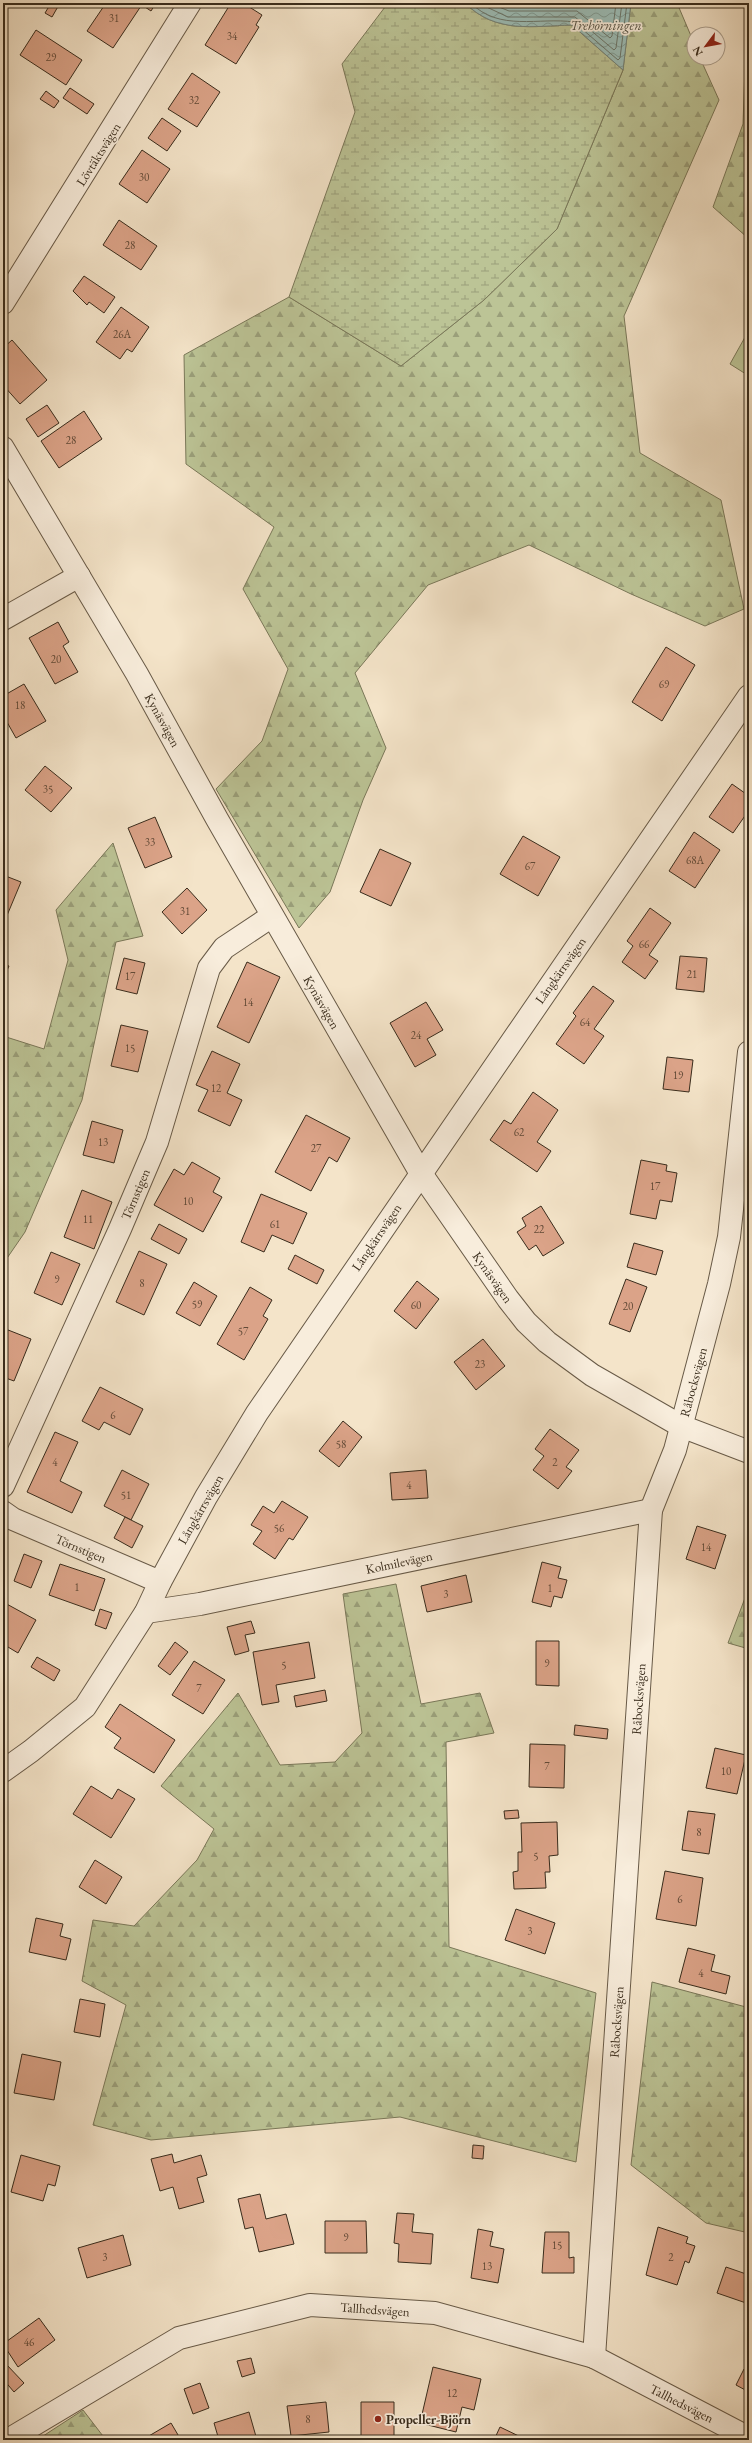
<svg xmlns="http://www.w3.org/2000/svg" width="752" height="2443" viewBox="0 0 752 2443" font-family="'EB Garamond',serif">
	<defs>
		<pattern id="forest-firs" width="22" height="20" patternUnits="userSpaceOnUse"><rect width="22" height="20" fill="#bcc496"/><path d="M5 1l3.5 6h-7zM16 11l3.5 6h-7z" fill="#9a9f7a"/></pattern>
		<pattern id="wetland-marsh" width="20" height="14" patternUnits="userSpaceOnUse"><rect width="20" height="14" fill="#bcc496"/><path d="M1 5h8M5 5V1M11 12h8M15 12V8" fill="none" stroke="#9a9f7a"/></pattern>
		<pattern id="water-waves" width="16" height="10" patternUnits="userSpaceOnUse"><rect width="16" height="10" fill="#9cbeb8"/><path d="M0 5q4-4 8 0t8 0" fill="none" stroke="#809b95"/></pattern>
	</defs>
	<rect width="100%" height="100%" fill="#f4e4c9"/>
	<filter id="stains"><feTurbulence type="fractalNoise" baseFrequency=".005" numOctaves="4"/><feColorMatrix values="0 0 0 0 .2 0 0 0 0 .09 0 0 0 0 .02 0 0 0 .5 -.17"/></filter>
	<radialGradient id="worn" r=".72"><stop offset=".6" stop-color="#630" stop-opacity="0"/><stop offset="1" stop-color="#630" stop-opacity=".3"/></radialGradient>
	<!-- forest -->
	<g fill="url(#forest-firs)" stroke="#7a7859">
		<polygon points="631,3 677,3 694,43 694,58 700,58 719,100 624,316 640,453 721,500 744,609 705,626 631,594 529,545 428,585 355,673 386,748 363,800 330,892 299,928 216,789 262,741 288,669 243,589 274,527 186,464 184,355 289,297 401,366 484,300 557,229 623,70"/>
		<polygon points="745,67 749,67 749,239 713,207 743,124"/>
		<polygon points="113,843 143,936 116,942 82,1100 25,1232 3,1264 3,1036 44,1049 68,960 56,910"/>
		<polygon points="396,1584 421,1704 480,1693 494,1733 446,1742 449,1947 596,1993 576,2162 400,2117 151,2140 93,2125 126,2005 82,1981 93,1920 134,1926 197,1860 214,1829 161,1786 238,1693 280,1765 335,1762 362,1733 343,1594"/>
		<polygon points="748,1590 749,1590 749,1649 728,1643"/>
		<polygon points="652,1982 746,2007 749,1985 749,2233 706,2223 631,2165"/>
		<polygon points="83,2410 106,2440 37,2440"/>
	</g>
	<!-- wetland -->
	<path fill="url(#wetland-marsh)" stroke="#7a7859" d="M388,3h77c31,31 68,23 107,22l51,45 -66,159 -73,71 -83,66 -112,-69 66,-185 -13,-48z"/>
	<!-- garden -->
	<polygon fill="#bcc496" stroke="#7a7859" points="749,330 749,376 730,364"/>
	<!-- water -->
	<path fill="url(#water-waves)" stroke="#74847a" d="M465,3h166l-8,67 -51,-45c-39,1 -76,9 -107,-22z"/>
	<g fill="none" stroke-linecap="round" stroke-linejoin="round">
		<!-- shore -->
		<g stroke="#6a756a" stroke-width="1">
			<path d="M471,3c28,29 68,14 103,19l44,38 2,-2 7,-55"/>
			<polyline points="478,3 508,17 575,17 614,50 616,48 622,3"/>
			<polyline points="489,3 509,11 577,11 610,38 612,36 616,3"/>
		</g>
	</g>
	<!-- building -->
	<g fill="#dba388" stroke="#392c1c">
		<polygon points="51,3 60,3 52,17 45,13"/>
		<polygon points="106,3 137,3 141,6 113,48 87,31"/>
		<polygon points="139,3 156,3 151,11"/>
		<polygon points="231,3 243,3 262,15 256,25 259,27 236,64 205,45"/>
		<polygon points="36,30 82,60 66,85 20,55"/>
		<polygon points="192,73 220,92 197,127 168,109"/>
		<polygon points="70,88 94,104 87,114 63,98"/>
		<polygon points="46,91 59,101 54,108 40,99"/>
		<polygon points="162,118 181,131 167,151 148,138"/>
		<polygon points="142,150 170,169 147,203 119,184"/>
		<polygon points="119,220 157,246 141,270 103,245"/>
		<polygon points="84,276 115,297 104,313 89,302 87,305 73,291"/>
		<polygon points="121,307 149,327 132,352 127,349 120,359 96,342"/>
		<polygon points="12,340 47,380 20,404 3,385 3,348"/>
		<polygon points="47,405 59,423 38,437 26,419"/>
		<polygon points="84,411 102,439 59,468 41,441"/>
		<polygon points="58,622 69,642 63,646 78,672 55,684 29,638"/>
		<polygon points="666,647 695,665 662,721 632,702"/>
		<polygon points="24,684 46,721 16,738 3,715 3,696"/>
		<polygon points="45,766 72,788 51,812 25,790"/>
		<polygon points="732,784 749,796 749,810 733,833 709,817"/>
		<polygon points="155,817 172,857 145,868 128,828"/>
		<polygon points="694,832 720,850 695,888 669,871"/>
		<polygon points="523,836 560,857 538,896 500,874"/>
		<polygon points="380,849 411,863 391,906 360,892"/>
		<polygon points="3,875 21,882 3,925"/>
		<polygon points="187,888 207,910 182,934 162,912"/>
		<polygon points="650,908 671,923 649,955 658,961 645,979 622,962 633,946 627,941"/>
		<polygon points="680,956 707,958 704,992 676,989"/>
		<polygon points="124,958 145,963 137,994 116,989"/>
		<polygon points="247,962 280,977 249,1043 217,1027"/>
		<polygon points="3,964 9,966 3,979"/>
		<polygon points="593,986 614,1001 594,1029 604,1036 584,1064 556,1044 576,1016 573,1013"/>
		<polygon points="426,1002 443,1030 427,1039 436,1055 415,1067 390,1023"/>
		<polygon points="121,1025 148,1031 138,1072 111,1066"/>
		<polygon points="212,1051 240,1064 227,1093 242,1100 230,1126 198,1111 208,1090 196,1085"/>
		<polygon points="667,1057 693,1060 689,1092 663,1089"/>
		<polygon points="533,1092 558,1110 537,1142 551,1151 537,1172 490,1140 504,1120 511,1124"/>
		<polygon points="306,1115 350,1138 337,1162 329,1157 311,1191 275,1172"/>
		<polygon points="92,1121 123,1130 114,1163 83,1155"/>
		<polygon points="641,1160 667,1165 666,1171 677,1173 672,1202 660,1200 656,1219 630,1214"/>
		<polygon points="192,1162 220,1178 213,1192 222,1197 203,1232 154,1205 174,1169 184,1175"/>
		<polygon points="82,1190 112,1202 94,1249 64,1237"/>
		<polygon points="261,1194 307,1213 293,1244 272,1235 264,1252 241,1242"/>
		<polygon points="541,1206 564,1243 543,1256 536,1245 529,1250 517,1232 526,1226 522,1218"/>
		<polygon points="159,1224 187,1239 179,1254 151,1239"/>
		<polygon points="634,1243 663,1251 656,1275 627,1267"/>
		<polygon points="139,1251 167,1264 144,1315 116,1302"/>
		<polygon points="51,1252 80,1264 62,1305 34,1293"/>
		<polygon points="295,1255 324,1270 317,1284 288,1269"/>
		<polygon points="626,1279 647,1287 630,1332 609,1324"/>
		<polygon points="417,1281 439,1299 416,1329 394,1311"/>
		<polygon points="194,1282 217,1296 200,1326 176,1313"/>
		<polygon points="250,1287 272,1300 263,1316 268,1319 244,1360 217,1344"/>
		<polygon points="3,1328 31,1339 14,1381 3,1377"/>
		<polygon points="483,1339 505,1366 476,1390 454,1362"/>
		<polygon points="100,1387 143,1409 130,1435 104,1422 99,1430 82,1421"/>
		<polygon points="343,1421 362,1437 339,1467 319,1451"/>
		<polygon points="550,1429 579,1450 566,1467 572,1471 558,1489 533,1470 544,1456 535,1449"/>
		<polygon points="55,1432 78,1442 60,1481 82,1492 72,1513 27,1492"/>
		<polygon points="122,1470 149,1484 131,1520 104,1506"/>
		<polygon points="426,1470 428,1498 392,1500 390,1473"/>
		<polygon points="282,1501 308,1517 293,1540 289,1538 275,1559 253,1544 262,1531 251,1525 263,1506 274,1513"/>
		<polygon points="125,1517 143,1526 132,1548 114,1538"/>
		<polygon points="697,1526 726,1535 715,1569 686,1559"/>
		<polygon points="24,1554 42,1561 31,1588 14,1581"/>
		<polygon points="542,1562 561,1567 558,1578 567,1580 562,1598 554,1596 551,1607 532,1602"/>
		<polygon points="60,1564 105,1579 94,1611 49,1595"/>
		<polygon points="466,1575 472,1602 427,1612 421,1586"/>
		<polygon points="3,1602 36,1620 18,1653 3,1644"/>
		<polygon points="100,1609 112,1613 106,1629 95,1625"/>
		<polygon points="251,1621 255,1633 245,1635 249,1651 235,1655 227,1627"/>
		<polygon points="536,1641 559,1641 559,1686 536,1685"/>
		<polygon points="175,1642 188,1652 170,1675 158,1666"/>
		<polygon points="309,1642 315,1678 276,1685 279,1702 262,1705 253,1652"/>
		<polygon points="37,1657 60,1670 54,1681 31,1667"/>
		<polygon points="194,1661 225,1680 203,1714 172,1695"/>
		<polygon points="325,1690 327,1701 296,1707 294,1696"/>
		<polygon points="120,1704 175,1740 154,1773 114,1748 121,1738 105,1727"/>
		<polygon points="575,1725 608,1729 607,1739 574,1735"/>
		<polygon points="530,1744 565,1745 564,1788 529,1787"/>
		<polygon points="715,1748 746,1755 737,1794 706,1788"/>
		<polygon points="91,1786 112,1799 118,1789 135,1799 111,1838 73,1814"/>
		<polygon points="518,1810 519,1818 505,1819 504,1811"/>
		<polygon points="688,1811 715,1814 709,1854 682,1850"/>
		<polygon points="557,1822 558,1855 549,1856 550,1872 545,1872 546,1888 514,1889 513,1872 518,1871 518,1852 522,1852 521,1823"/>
		<polygon points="95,1860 122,1877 106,1904 79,1887"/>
		<polygon points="665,1871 703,1878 696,1926 656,1919"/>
		<polygon points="516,1909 555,1923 545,1954 505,1940"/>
		<polygon points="36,1918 63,1924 60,1936 71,1939 66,1960 29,1952"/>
		<polygon points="688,1948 715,1955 711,1971 730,1976 726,1994 679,1982"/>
		<polygon points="80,1999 105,2004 100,2037 74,2032"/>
		<polygon points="22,2054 61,2062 54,2100 14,2093"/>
		<polygon points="473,2145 484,2146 483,2159 472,2158"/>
		<polygon points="172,2154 174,2163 201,2155 207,2175 197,2178 204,2202 179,2209 173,2187 160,2191 151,2159"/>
		<polygon points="21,2155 60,2166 55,2186 48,2184 43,2201 11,2192"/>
		<polygon points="260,2194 266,2219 286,2214 294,2244 259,2252 253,2227 245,2229 238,2199"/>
		<polygon points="397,2213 414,2214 412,2232 433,2234 431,2264 398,2262 399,2244 394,2243"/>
		<polygon points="325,2221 366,2221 367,2253 325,2253"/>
		<polygon points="658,2227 688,2237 686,2243 695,2246 689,2263 685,2261 677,2285 646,2275"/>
		<polygon points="478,2229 493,2232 490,2246 504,2249 498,2283 471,2278"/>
		<polygon points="545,2232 569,2232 569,2258 574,2257 574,2273 542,2273"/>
		<polygon points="123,2235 131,2265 87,2278 78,2248"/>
		<polygon points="726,2267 749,2275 749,2304 717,2293"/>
		<polygon points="39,2318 55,2340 18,2367 3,2344"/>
		<polygon points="251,2358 255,2373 242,2377 237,2361"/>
		<polygon points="6,2364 24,2383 14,2392 3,2379 3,2366"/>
		<polygon points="433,2367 481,2379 474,2410 462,2407 456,2432 420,2423"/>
		<polygon points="744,2369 749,2372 749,2392 736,2385"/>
		<polygon points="200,2383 209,2408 193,2414 184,2389"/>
		<polygon points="326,2402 329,2432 291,2436 287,2406"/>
		<polygon points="361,2402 394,2402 394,2436 361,2437"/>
		<polygon points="249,2412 257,2440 219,2440 214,2423"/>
		<polygon points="171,2423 181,2440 142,2440"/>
		<polygon points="500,2427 527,2440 494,2440"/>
	</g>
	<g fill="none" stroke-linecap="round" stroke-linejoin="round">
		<defs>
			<g id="minor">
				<polyline points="3,303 190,3"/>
				<polyline points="3,448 137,674 217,819 420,1172 508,1299 526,1322 547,1342 592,1375 681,1426 749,1452"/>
				<polyline points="3,619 79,576"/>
				<polyline points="3,1486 120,1229 157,1142 209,968 224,948 272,916"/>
				<polyline points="3,1512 13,1519 160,1582"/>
				<polyline points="146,1612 200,1604 651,1510"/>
				<polyline points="594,2357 651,1510 675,1450 719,1284 729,1237 749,1052"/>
				<polyline points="8,2440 179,2338 310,2305 435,2313 594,2357 749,2438"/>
			</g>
			<polyline id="tertiary" points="3,1771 31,1751 85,1707 146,1612 160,1582 206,1497 257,1413 749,696"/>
		</defs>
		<!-- minor casing -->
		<use href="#minor" stroke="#685a47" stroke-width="24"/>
		<!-- tertiary casing -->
		<use href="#tertiary" stroke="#685a47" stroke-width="24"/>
		<!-- minor -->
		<use href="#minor" stroke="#f8eddc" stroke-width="22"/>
		<!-- tertiary -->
		<use href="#tertiary" stroke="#f8eddc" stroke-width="22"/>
	</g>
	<!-- markers -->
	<circle fill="#8f2418" stroke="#f8eddc" stroke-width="1.5" cx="378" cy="2419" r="4"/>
	<g text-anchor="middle" stroke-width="3.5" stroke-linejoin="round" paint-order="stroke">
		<!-- number labels -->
		<g font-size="11" fill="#624a37">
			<text x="114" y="22">31</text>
			<text x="232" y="40">34</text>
			<text x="51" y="61">29</text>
			<text x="194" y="104">32</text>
			<text x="144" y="181">30</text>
			<text x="130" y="249">28</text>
			<text x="122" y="338">26A</text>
			<text x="71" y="444">28</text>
			<text x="56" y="663">20</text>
			<text x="664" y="688">69</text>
			<text x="20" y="709">18</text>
			<text x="48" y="793">35</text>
			<text x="150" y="846">33</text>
			<text x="695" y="864">68A</text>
			<text x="530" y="870">67</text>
			<text x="185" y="915">31</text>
			<text x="644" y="948">66</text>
			<text x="692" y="978">21</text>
			<text x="130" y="980">17</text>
			<text x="248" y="1006">14</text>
			<text x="585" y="1026">64</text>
			<text x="416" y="1039">24</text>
			<text x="130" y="1052">15</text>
			<text x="678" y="1079">19</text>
			<text x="216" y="1092">12</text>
			<text x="519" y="1136">62</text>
			<text x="103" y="1146">13</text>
			<text x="316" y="1152">27</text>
			<text x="655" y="1190">17</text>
			<text x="188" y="1205">10</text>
			<text x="88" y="1223">11</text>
			<text x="275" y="1228">61</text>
			<text x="539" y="1233">22</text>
			<text x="57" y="1283">9</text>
			<text x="142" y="1287">8</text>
			<text x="197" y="1308">59</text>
			<text x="416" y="1309">60</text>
			<text x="628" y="1310">20</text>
			<text x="243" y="1335">57</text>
			<text x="480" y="1368">23</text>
			<text x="113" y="1419">6</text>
			<text x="341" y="1448">58</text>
			<text x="55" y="1466">4</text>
			<text x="555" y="1466">2</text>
			<text x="409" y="1489">4</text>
			<text x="126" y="1499">51</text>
			<text x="279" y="1532">56</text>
			<text x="706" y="1551">14</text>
			<text x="77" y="1591">1</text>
			<text x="550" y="1592">1</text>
			<text x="446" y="1598">3</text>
			<text x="547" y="1667">9</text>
			<text x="284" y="1669">5</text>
			<text x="199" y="1692">7</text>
			<text x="547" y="1770">7</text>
			<text x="726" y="1775">10</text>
			<text x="699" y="1836">8</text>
			<text x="536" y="1860">5</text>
			<text x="680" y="1903">6</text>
			<text x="530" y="1935">3</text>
			<text x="701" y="1977">4</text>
			<text x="346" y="2241">9</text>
			<text x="557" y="2249">15</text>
			<text x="105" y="2261">3</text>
			<text x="671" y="2261">2</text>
			<text x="487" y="2270">13</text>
			<text x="29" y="2346">46</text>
			<text x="452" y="2397">12</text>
			<text x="308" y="2423">8</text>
		</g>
		<!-- street labels -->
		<g font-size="13" fill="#392c1c" stroke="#f8eddc">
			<text transform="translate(98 154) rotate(-58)" y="5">Lövtäktsvägen</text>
			<text transform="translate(163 720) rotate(61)" y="5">Kynäsvägen</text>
			<text transform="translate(560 970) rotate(-55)" y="5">Långkärrsvägen</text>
			<text transform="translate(322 1002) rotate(60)" y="5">Kynäsvägen</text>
			<text transform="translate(135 1194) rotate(-67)" y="5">Törnstigen</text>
			<text transform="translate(376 1237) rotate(-56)" y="5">Långkärrsvägen</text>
			<text transform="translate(493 1277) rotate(55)" y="5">Kynäsvägen</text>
			<text transform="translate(693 1382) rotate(-75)" y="5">Råbocksvägen</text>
			<text transform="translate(200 1509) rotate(-60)" y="5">Långkärrsvägen</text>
			<text transform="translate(81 1548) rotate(23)" y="5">Törnstigen</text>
			<text transform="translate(399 1562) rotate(-12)" y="5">Kolmilevägen</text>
			<text transform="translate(638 1699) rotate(-86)" y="5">Råbocksvägen</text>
			<text transform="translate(616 2022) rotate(-86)" y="5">Råbocksvägen</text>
			<text transform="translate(375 2309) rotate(4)" y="5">Tallhedsvägen</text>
			<text transform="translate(682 2403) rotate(27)" y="5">Tallhedsvägen</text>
		</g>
		<!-- poi labels -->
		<g font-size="13" font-weight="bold" fill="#392c1c" stroke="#f8eddc" text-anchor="start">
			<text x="386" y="2424">Propeller-Björn</text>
		</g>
		<!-- water labels -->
		<g font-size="14" font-style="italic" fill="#525043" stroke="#f8eddc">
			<text x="606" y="30">Trehörningen</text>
		</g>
	</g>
	<!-- margin -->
	<rect width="752" height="2443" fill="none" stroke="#f4e4c9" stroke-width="16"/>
	<rect x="4" y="4" width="744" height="2435" fill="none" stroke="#392c1c" stroke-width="2"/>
	<rect x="8" y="8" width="736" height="2427" fill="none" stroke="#392c1c"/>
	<!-- north arrow -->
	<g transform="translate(706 46) rotate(238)"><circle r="19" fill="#f8eddc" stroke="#aca08f"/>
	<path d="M0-3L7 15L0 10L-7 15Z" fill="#8f2418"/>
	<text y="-6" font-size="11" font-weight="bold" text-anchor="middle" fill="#392c1c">N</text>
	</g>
	<rect width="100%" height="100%" filter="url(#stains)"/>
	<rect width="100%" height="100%" fill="url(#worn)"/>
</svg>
